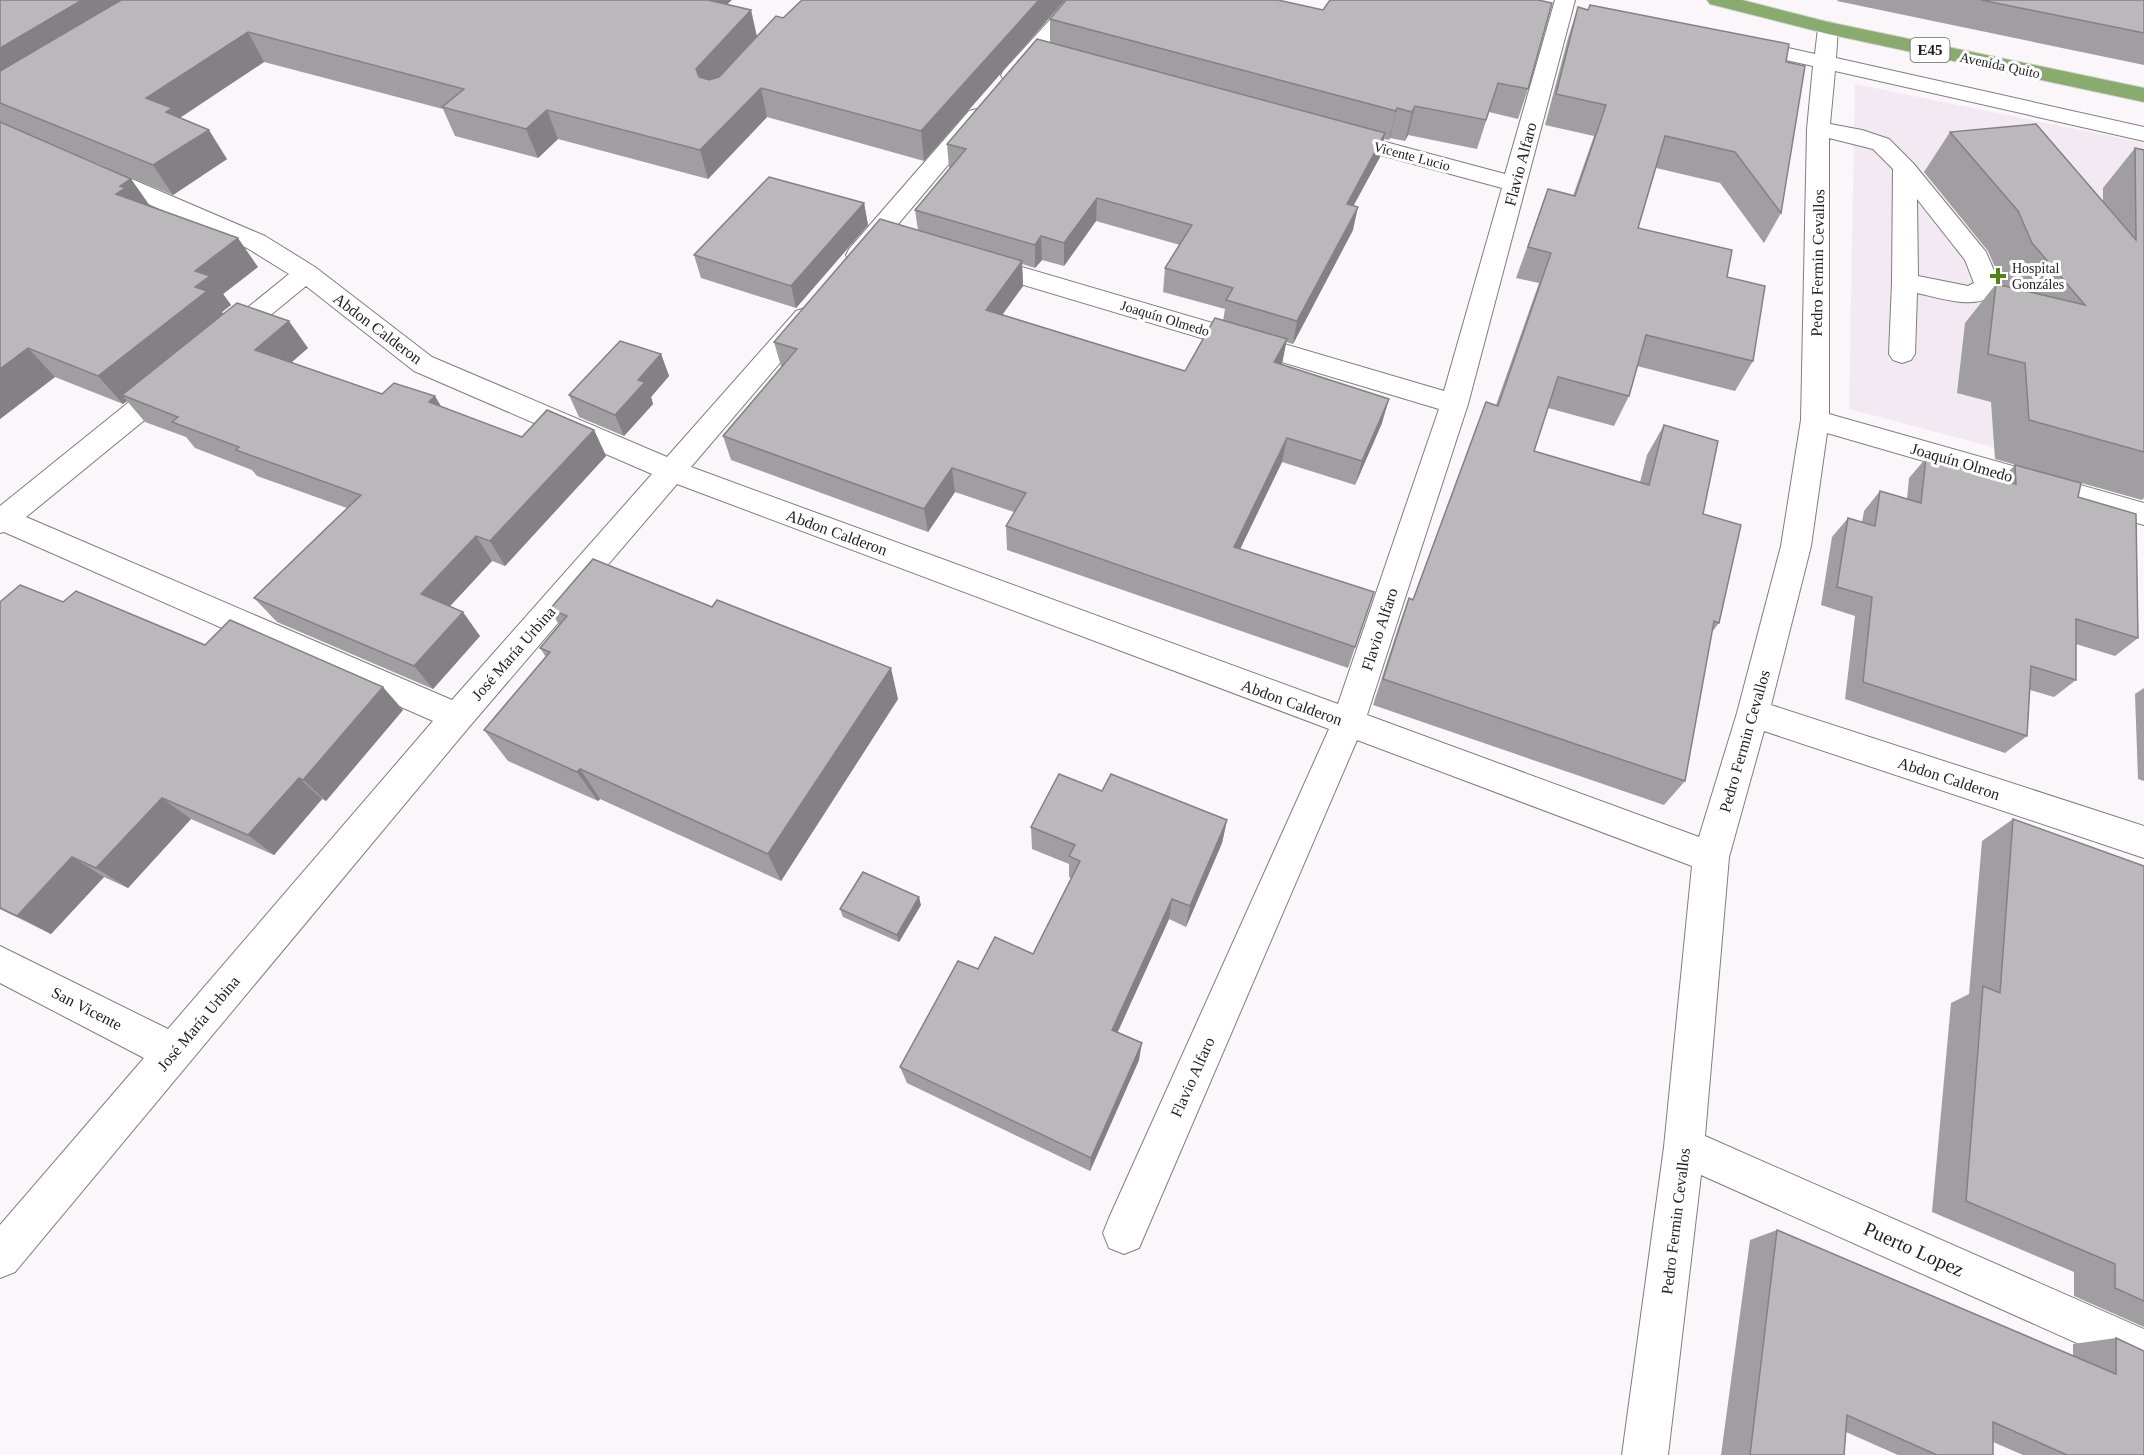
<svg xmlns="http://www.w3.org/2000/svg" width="2144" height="1455" viewBox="0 0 2144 1455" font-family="Georgia,serif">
	<rect width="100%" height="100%" fill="#faf6fa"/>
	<!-- built -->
	<polygon fill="#f3e9f2" points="1855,84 2144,143 2144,487 1849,409"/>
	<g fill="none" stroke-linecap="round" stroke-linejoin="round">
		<defs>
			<g id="minor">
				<polygon points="1068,0 1089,0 1020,80 1012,82 1004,80 1001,75 1004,70"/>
				<path d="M1555,0h20l-107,404 -101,311 332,122 38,-124 44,-167 20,-126 6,-291 6,-63 -78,-17 -3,-5 3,-5 8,-1 72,16 3,-26 3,-4 7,-2 7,2 3,4 -2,30 308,69v14l-309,-70 -5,53 32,6 27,9 24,24 73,89 15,35c-18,27 -59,11 -84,6l-2,61 -4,6 -9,3 -9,-3 -4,-6 3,-72 1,-113 -20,-20 -44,-11v276l315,89v22l-317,-92 -16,113 -40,159 373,121v32l-380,-127 -35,126 -24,279 439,193v44l-443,-198 -33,280h-46l42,-308 28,-281 -335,-126 -218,508 -15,6 -15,-6 -6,-15 6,-15 220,-489 -652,-245 -208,243 -454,545 -15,6v-53l144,-167 -144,-75v-37l168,83 265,-308 -429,-189 -4,1v-27l160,-129 10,-2 10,2 4,7 -4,7 -154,126 426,183 200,-226 -238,-103 -108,-85 -73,60 -9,3 -9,-3 -4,-6 4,-6 74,-60 -42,-26 -157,-70 -4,-5 4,-5 8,-2 8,2 159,68 50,31 117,90 235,100 129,-146 9,-3 9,3 4,6 -4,6 -123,144 647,237 101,-295 -469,-140 -4,-6 4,-6 9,-2 9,2 456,134 58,-203 -173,-47 -3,-5 3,-5 8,-2 168,45zM1917,199l48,61 9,23 -6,3 -50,-10z"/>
				<polygon points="977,109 985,111 988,116 985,121 867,261 858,263 849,261 846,255 849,249 969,111"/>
			</g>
			<polygon id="highway" points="1707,0 1742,0 1828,22 2144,88 2144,102 1828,34 1710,4"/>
		</defs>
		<!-- minor casing -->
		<use href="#minor" stroke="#807d80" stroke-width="2"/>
		<!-- highway casing -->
		<use href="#highway" stroke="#d3d3d3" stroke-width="2"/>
		<!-- minor -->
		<use href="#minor" fill="#fff" fill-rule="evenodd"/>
		<!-- highway -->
		<use href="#highway" fill="#89ab6e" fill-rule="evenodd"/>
	</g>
	<!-- wall -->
	<g fill="#a19ea1" fill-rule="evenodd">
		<polygon points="0,0 727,4 751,10 757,36 783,18 1065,0 924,161 767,117 708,179 558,139 538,158 455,136 443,109 264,62 180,118 227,159 173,195 47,143 131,179 150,206 258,267 223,294 231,305 222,312 223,314 308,348 291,362 382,394 441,407 522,437 594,430 606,456 505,566 492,561 450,606 480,636 433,689 277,622 254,598 347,508 257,476 252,470 195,448 186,437 145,422 127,401 123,404 55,377 0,419"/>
		<path d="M1278,0l250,89 -10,30 -29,-7 -12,37 -69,-14 -3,6 -15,-3 -1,2 -5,-1 -4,18 -27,48v25l-60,114 -7,-2 -4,22 100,59 -27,62 -73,-23 -42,87 134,43 -26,76 -341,-118 -1,-24 8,-14 -59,-20 -27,40 -197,-72 -8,-24 59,-69 -1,-1 -7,-24 144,-112 -3,-20 35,-42h-1l-2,-24 103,-101v-24zM1096,221l84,24 -15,23 -2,24 62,17 -2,12 -38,50 -183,-57 21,-28 -1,-22 13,4 7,-8 22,6z"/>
		<polygon points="1838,0 2144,0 2144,65 1837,1"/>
		<polygon points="1578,7 1786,62 1781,213 1764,243 1720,183 1656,168 1638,228 1727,277 1753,361 1735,391 1637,366 1629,396 1614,426 1548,408 1534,451 1640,482 1647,455 1664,425 1703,514 1719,623 1712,632 1685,781 1664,805 1373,705 1399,625 1409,598 1413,599 1486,402 1496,405 1539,283 1516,278 1548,189 1573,196 1594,136 1545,125 1568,38"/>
		<polygon points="1950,132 2103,201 2103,188 2135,148 2144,150 2144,498 2142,500 1995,459 1991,402 1957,393 1965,323 1996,284 2004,286 2002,283 1988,251 1924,172"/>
		<polygon points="864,203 868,225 796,308 701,278 694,255"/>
		<polygon points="661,354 669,376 651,397 653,404 624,436 579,417 569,395"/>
		<polygon points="1926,458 2001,479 2015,465 2078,497 2138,638 2115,656 2076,644 2076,680 2054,697 2030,690 2027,736 2005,753 1845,699 1855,616 1821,605 1832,537 1848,518 1862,522 1864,511 1880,491 1907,499 1909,478"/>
		<polygon points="0,602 63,602 205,645 403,710 326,801 322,799 274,855 191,819 128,888 104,877 51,934 0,909"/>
		<polygon points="550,609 898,699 781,881 600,799 598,801 508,761 484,730 546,657 540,648 559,625"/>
		<polygon points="2144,688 2144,781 2138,779 2135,694"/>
		<polygon points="1102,791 1227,820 1222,843 1186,927 1169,919 1117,1032 1139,1060 1090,1171 907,1083 900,1067 978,969 1033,954 1071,878 1069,877 1069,864 1032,849 1031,827"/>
		<polygon points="2013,819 2144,866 2144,1327 2074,1296 2074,1272 1932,1212 1951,1003 1969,994 1982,841"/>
		<polygon points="921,905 899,942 843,917 840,909"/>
		<polygon points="1777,1230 2073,1356 2073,1344 2116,1338 2144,1455 2023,1455 1993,1442 1993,1455 1898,1455 1846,1432 1844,1455 1721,1455 1750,1240"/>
	</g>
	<!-- shaded-wall -->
	<g fill="#838183">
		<polygon points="82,0 151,0 0,90 0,48"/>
		<polygon points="697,0 732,0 704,26"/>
		<polygon points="1039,0 1065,0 924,161 921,131"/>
		<polygon points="751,10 757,39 704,99 696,69"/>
		<polygon points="248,32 264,62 179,118 192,138 146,98"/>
		<polygon points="761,88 767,117 708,179 700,150"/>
		<polygon points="1415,106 1408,135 1405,141 1412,112"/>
		<polygon points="1397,108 1390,138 1389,140 1396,111"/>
		<polygon points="547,110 558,139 538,158 526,129"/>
		<polygon points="209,130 227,159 173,195 153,165"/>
		<polygon points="1385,133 1380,157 1342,227 1347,204"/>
		<polygon points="131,179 152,209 116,194 120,186"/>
		<polygon points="1097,198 1096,221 1064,266 1064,243"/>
		<polygon points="864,203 868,225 796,308 791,286"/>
		<polygon points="1358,207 1353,230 1293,344 1297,321"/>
		<polygon points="1041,236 1042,260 1035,268 1035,245"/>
		<polygon points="238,238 258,267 223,294 231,305 222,312 228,320 122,395 127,401 123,404 98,376 195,287 195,271"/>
		<polygon points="1022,261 1023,286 988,335 986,310"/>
		<polygon points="289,321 308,348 275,377 255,350"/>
		<polygon points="1287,339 1282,364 1274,362"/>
		<polygon points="28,348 55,377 0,419 0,369"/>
		<polygon points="661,354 669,376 651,397 653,404 624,436 615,415 638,380"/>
		<polygon points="435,396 451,423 429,402"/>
		<polygon points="1389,399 1382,423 1355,485 1362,461"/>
		<polygon points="594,430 606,456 505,566 490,541"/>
		<polygon points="1287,438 1282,462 1230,570 1234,547"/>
		<polygon points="952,468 955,492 928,532 924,509"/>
		<polygon points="476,536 492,561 439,618 421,594"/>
		<polygon points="463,612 480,636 433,689 414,666"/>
		<polygon points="891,668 898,699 781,881 768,854"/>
		<polygon points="383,687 403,710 326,801 303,780"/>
		<polygon points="580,769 600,799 598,801 577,772"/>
		<polygon points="299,778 322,799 274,855 248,835"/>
		<polygon points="162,798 191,819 128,888 96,868"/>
		<polygon points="1227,820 1222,843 1186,927 1190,906"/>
		<polygon points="72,857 104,877 51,934 17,916"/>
		<polygon points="919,897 921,905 899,942 897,935"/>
		<polygon points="1172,899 1169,919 1111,1047 1112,1030"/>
		<polygon points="1142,1043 1139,1060 1090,1171 1091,1158"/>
	</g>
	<!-- building -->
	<g fill="#bbb8bb" stroke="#838183" stroke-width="1.5">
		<polygon points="0,0 82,0 0,48"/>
		<polygon points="121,0 708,0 751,10 696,69 699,77 709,80 719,77 776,16 783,18 802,0 1039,0 921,131 761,88 700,150 547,110 526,129 442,107 464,89 248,32 146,98 172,108 166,112 209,130 153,165 0,103 0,71"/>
		<polygon points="1066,0 1278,0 1323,10 1330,0 1538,0 1552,3 1528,89 1498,83 1486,120 1415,106 1412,112 1397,108 1396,111 1050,19"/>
		<polygon points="1981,0 2144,0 2144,33"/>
		<polygon points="1590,5 1789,44 1786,62 1805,66 1781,213 1735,152 1665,136 1638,228 1732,250 1727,277 1765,286 1753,361 1646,335 1629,396 1558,377 1534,451 1649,485 1664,425 1718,441 1703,514 1741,525 1719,623 1714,621 1685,781 1383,679 1409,598 1413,600 1486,402 1498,406 1551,253 1528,247 1548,189 1575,196 1606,105 1556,94 1578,7 1588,10"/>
		<polygon points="1037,39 1385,133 1347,204 1358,207 1297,321 1226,300 1233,288 1165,268 1192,225 1097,198 1064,243 1041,236 1035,245 915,210 966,149 947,144"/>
		<polygon points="0,122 131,179 120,186 125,188 116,194 238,238 195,271 210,276 195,287 207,291 98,376 28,348 0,369"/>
		<polygon points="2036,124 2136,240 2135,148 2144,150 2144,452 2029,420 2025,363 1988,354 1996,284 2085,305 2032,243 2018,211 1950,132"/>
		<polygon points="769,177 864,203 791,286 694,255"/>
		<polygon points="880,219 1022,261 986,310 1185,371 1215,318 1287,339 1274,362 1389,399 1362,461 1287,438 1234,547 1374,592 1355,647 1006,526 1026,493 952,468 924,509 723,436 797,349 774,342"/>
		<polygon points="237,303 289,321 255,350 382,394 394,383 435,396 429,402 522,437 547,410 594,430 490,541 476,536 421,594 463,612 414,666 254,598 361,495 236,450 239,447 172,422 178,417 122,395"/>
		<polygon points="620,341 661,354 638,380 645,382 615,415 569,395"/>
		<polygon points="1926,458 2016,484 2015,465 2081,483 2078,497 2136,514 2138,638 2076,619 2076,680 2031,666 2027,736 1863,682 1872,597 1837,587 1848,518 1875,526 1880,491 1921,503"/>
		<polygon points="593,559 712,607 717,600 891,668 768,854 580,769 577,772 484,730 550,652 540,648 567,616 550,609"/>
		<polygon points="20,585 63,602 76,591 205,645 230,620 383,687 303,780 299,778 248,835 162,798 96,868 72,857 17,916 0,908 0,602"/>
		<polygon points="1059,774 1102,791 1111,774 1227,820 1190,906 1172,899 1112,1030 1142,1043 1091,1158 900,1067 958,961 978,969 995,937 1033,954 1080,861 1069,856 1075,845 1031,827"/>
		<polygon points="2013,819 2144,866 2144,1301 2115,1288 2115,1264 1966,1201 1983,986 2000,993"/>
		<polygon points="863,872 919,897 897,935 840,909"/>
		<polygon points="1777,1230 2116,1374 2116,1338 2144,1351 2144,1455 2067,1455 1993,1422 1993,1455 1937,1455 1847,1415 1844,1455 1750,1455"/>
	</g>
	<!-- markers -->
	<path fill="#518316" stroke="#fff" stroke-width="2" d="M1995 267h6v6h6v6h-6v6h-6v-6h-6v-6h6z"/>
	<g text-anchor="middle" stroke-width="6" stroke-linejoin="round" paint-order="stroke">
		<!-- far-street labels -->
		<g font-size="14" fill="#232223" stroke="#fff">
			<text transform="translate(2000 65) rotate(12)" y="5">Avenida Quito</text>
			<text transform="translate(1412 156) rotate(15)" y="5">Vicente Lucio</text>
			<text transform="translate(1165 318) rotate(17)" y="5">Joaquín Olmedo</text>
		</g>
		<!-- far-poi labels -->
		<g font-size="14" fill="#232223" stroke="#fff" text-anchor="start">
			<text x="2012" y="273">Hospital<tspan x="2012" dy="16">Gonzáles</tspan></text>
		</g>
		<!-- shield labels -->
		<rect fill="#fff" stroke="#656465" stroke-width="1.5" x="1910.5" y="38" width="39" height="24" rx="4.5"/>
		<g font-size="15" font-weight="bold" fill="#232223">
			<text x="1930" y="55">E45</text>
		</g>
		<!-- street labels -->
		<g font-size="16" fill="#232223" stroke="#fff">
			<text transform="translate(1520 164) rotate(-75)" y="6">Flavio Alfaro</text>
			<text transform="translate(1817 263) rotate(-89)" y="6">Pedro Fermin Cevallos</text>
			<text transform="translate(378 328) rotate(37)" y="6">Abdon Calderon</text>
			<text transform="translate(1962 462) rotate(16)" y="6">Joaquín Olmedo</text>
			<text transform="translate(837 532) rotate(20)" y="6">Abdon Calderon</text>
			<text transform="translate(1379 629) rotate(-72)" y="6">Flavio Alfaro</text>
			<text transform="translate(513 653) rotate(-49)" y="6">José María Urbina</text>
			<text transform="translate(1292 702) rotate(20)" y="6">Abdon Calderon</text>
			<text transform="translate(1744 741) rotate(-74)" y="6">Pedro Fermin Cevallos</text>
			<text transform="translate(1949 778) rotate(18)" y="6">Abdon Calderon</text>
			<text transform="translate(87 1008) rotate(27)" y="6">San Vicente</text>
			<text transform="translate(198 1023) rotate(-50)" y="6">José María Urbina</text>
			<text transform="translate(1192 1077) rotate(-66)" y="6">Flavio Alfaro</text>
			<text transform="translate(1675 1221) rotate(-83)" y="6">Pedro Fermin Cevallos</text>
		</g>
		<!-- near-street labels -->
		<g font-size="20" fill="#232223" stroke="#fff">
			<text transform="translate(1914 1249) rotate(24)" y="7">Puerto Lopez</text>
		</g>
	</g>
</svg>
